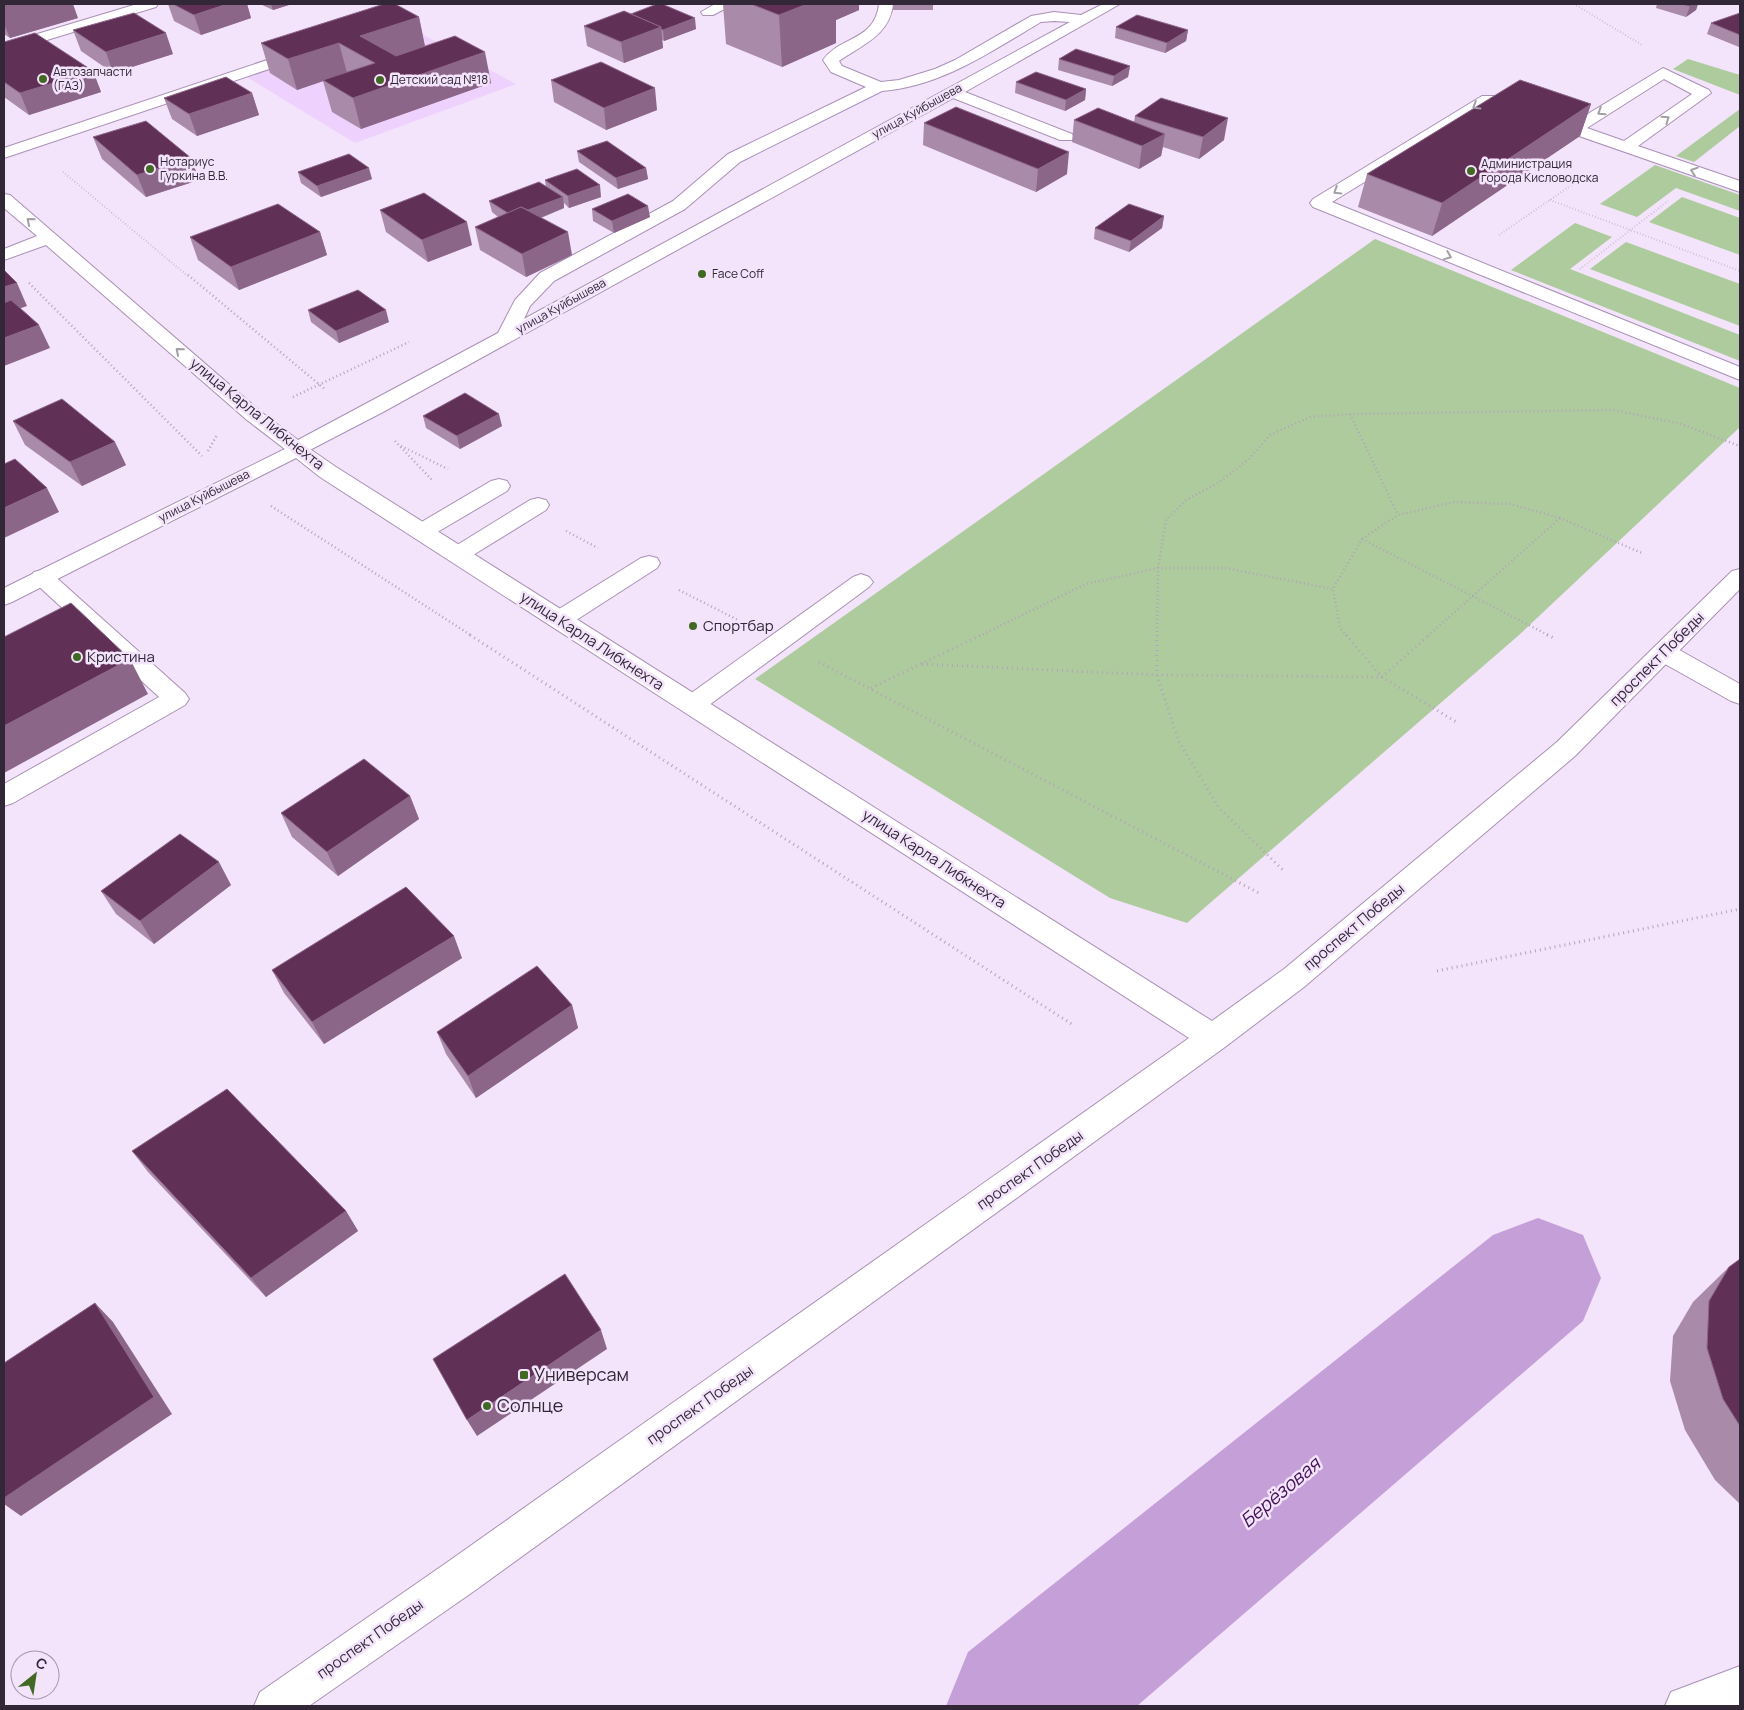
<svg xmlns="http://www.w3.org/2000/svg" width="1744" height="1710" viewBox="0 0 1744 1710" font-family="Manrope,sans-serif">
	<rect width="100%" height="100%" fill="#f3e3fb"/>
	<!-- built -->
	<polygon fill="#efd1fe" points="403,24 516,84 355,143 245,76"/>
	<!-- green -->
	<g fill="#aecb9d">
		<polygon points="1688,59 1740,75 1740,95 1673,69"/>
		<polygon points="1740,109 1740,126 1694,162 1676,156"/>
		<polygon points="1655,165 1740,195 1740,211 1676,188 1637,217 1600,204"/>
		<polygon points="1682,197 1740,218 1740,255 1649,222"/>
		<polygon points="1575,223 1612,237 1570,269 1740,335 1740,361 1511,270"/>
		<polygon points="1375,239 1740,388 1740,427 1519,635 1187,923 1110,898 755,679"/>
		<polygon points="1626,242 1740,284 1740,326 1590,269"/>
	</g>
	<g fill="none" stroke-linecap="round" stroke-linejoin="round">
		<!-- river -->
		<polygon fill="#c59fd7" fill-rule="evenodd" points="1538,1218 1583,1235 1601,1278 1583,1321 1137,1706 946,1706 968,1652 1493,1235"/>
		<defs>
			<g id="minor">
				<polygon points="137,4 158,4 156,7 4,53 4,44"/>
				<polygon points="715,4 734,4 713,15 703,15 701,12"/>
				<path d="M879,4h14c-3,31 -31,41 -54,57l3,5 39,16 18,-2 36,-11 20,-9 76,-44 23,-4 27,3 22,-11h17l-155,88 107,42 2,3 -2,3h-12l-107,-42 -570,314 -79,41 -7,2 -7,-2 -43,-33 -201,-175 -42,15v-11l33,-13 -33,-28v-14l6,1 251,217 37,28 200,-107 17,-33 25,-27 133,-72 55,-47 138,-67 -35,-15 -8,-12c17,-24 52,-19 56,-56zM1054,21l16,1 -546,297 6,-13 24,-25 131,-72 55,-47 142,-71c60,-5 108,-39 159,-69z"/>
				<polygon points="303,48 308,50 311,53 308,56 4,158 4,148"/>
				<path d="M1663,68l46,22 2,3 -73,53 102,35v11l-250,-87 -158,97 408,165v13l-427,-173 -3,-4 3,-4 169,-103h12l79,27zM1664,79l28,15 -68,47 -37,-13z"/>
				<polygon points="499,479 507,481 510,486 507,491 429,537 421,539 413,537 410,532 413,527 491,481"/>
				<polygon points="538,498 546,500 549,505 546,510 465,560 457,562 449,560 446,555 449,550 530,500"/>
				<polygon points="649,556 657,558 660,563 657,568 567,626 559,628 551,626 547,620 551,614 641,558"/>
				<polygon points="42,570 50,572 185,693 189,699 185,705 13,803 4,806 4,784 159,697 34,582 30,577 34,572"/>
				<polygon points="861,574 869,577 873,582 869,587 701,711 692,714 683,711 679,705 683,699 853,577"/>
				<polygon points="1665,645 1674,647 1740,684 1740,704 1731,701 1656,659 1653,653 1656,647"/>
				<polygon points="1740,1666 1740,1706 1665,1706 1671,1692"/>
			</g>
			<polygon id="major" points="297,443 304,445 336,467 1212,1021 1284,969 1557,742 1732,571 1740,569 1740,589 1575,756 1304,987 1225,1047 477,1589 309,1706 254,1706 260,1692 449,1561 1189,1038 320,477 296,458 12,602 4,605 4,588"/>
		</defs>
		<!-- minor casing -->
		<use href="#minor" stroke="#a991b5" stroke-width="2"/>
		<!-- major casing -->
		<use href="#major" stroke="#a991b5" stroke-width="2"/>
		<!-- path-far2 -->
		<g stroke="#b2a4b9" stroke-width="2" stroke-dasharray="0.5 2.5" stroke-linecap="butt">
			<polyline points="1574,4 1642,45"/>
			<polyline points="63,172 189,277"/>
			<polyline points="1550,200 1740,271"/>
			<polyline points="1499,235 1589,173"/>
			<polyline points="1580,269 1668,201"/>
		</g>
		<!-- path-far1 -->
		<g stroke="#b2a4b9" stroke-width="2.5" stroke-dasharray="1 3" stroke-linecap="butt">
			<polyline points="188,275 326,390"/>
			<polyline points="29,283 202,456"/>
			<polyline points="293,397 409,342"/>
			<polyline points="1350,414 1398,515"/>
			<polyline points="395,441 432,480"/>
			<polyline points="401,446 448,469"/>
			<polyline points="208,451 217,435"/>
			<polyline points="271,506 472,636"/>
			<polyline points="566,531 598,548"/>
			<polyline points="1362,539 1550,636"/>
			<polyline points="679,590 738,620"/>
			<polyline points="979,636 1086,584 1158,568 1225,568 1333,589"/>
			<polyline points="1157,636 1158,568 1166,520 1186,500 1218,483 1249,459 1270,435 1310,417 1350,414 1613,410 1678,423 1740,446"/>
			<polyline points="1347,636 1340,628 1333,589 1362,539 1398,515 1454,502 1510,504 1560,518 1642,553"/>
			<polyline points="1428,636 1560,518"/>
		</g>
		<!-- path -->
		<g stroke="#b2a4b9" stroke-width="3" stroke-dasharray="1 4" stroke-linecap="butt">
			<polyline points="470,635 1073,1025"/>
			<polyline points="1157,635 1157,675 1178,740 1219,808 1285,872"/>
			<polyline points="1346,635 1382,677 1458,723"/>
			<polyline points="1547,635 1554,638"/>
			<polyline points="819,662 1259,893"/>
			<polyline points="922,664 1157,675 1382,677 1429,635"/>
			<polyline points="871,688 981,635"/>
			<polyline points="1437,971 1740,909"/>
		</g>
		<!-- minor -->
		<use href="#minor" fill="#fff" fill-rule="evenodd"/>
		<!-- major -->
		<use href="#major" fill="#fff" fill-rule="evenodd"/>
	</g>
	<!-- wall -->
	<g fill="#aa8aa9">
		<polygon points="4,4 78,18 10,38 4,34"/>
		<polygon points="168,4 247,4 251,18 201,35 174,21"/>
		<polygon points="260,4 292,4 273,10"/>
		<polygon points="723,4 859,4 859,10 836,20 836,43 782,67 726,44"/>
		<rect x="893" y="4" width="40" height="6"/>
		<polygon points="1657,4 1698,4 1696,10 1686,17 1656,8"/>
		<polygon points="1740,13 1740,46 1739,47 1707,34 1711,23"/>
		<polygon points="631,14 696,29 664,41 662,40 663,48 624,63 587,46 584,26"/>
		<polygon points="419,17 425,46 491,83 361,129 332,112 323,81 297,90 270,73 261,43"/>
		<polygon points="1116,27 1188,30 1186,41 1165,53 1115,38"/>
		<polygon points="73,30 173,54 113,73 81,51"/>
		<polygon points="4,42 93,71 101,92 29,115 4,97"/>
		<polygon points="1059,59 1130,66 1128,77 1112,86 1058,70"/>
		<polygon points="551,80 657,110 606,130 554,102"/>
		<polygon points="1016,82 1086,89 1085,100 1065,111 1015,93"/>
		<polygon points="252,93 259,115 197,136 172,119 164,98"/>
		<polygon points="1591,104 1580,136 1432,236 1358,207 1367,174"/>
		<polygon points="1135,116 1224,140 1199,159 1163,147 1161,156 1139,169 1072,142 1074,120 1134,122"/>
		<polygon points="924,123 1067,174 1036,192 923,145"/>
		<polygon points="93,137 191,158 199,180 146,197 102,159"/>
		<polygon points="577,151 646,168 648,179 618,189 579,162"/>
		<polygon points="298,172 372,179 321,197 301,183"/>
		<polygon points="545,180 601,197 569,208 564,203 564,208 541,218 572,255 526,277 480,250 475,227 498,217 492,212 489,201 546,187"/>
		<polygon points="592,209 650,217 614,233 593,221"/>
		<polygon points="380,210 472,245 428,262 386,232"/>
		<polygon points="1164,216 1162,228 1129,252 1094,239 1095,228"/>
		<polygon points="320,232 327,255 239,290 198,260 190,237"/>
		<polygon points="308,310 389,322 339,343 311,322"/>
		<polygon points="423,416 502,426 460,449 426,428"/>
		<polygon points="13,421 126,465 82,486 25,445"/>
		<polygon points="410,796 419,819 338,876 292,837 281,813"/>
		<polygon points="231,885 154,944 116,914 101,891"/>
		<polygon points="462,958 324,1044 284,993 272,970"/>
		<polygon points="572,1005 578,1028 476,1098 446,1054 437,1032"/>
		<polygon points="132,1151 346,1211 358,1231 266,1297 148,1172"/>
		<polygon points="1740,1259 1740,1504 1715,1480 1685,1430 1670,1381 1673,1336 1693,1302 1729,1267"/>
	</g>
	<!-- shaded-wall -->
	<g fill="#8c6688">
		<polygon points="4,4 73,4 78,18 10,38 4,24"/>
		<polygon points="227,4 247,4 251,18 201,35 194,15"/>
		<polygon points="271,4 292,4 273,10"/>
		<polygon points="807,4 859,4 859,10 836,20 836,43 782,67 779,15"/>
		<polygon points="1694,4 1698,4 1696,10 1686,17 1690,6"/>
		<polygon points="419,17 425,47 375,64 360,36"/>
		<polygon points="695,18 696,29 664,41 663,30"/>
		<polygon points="661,27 663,48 624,63 621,42"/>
		<polygon points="1188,30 1186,41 1165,53 1167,43"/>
		<polygon points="166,33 173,54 113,73 106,52"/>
		<polygon points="339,43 347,73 297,90 288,59"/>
		<polygon points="485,52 491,83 361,129 353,98"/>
		<polygon points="1130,66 1128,77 1112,86 1114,76"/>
		<polygon points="93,71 101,92 29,115 20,93"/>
		<polygon points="655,88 657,110 606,130 604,108"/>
		<polygon points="1086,89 1085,100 1065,111 1066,100"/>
		<polygon points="252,93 259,115 197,136 189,114"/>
		<polygon points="1591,104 1580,136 1432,236 1442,203"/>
		<polygon points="1228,118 1224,140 1199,159 1203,137"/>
		<polygon points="1165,134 1161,156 1139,169 1142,146"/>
		<polygon points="1069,152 1067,174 1036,192 1038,169"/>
		<polygon points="191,158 199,180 146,197 137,175"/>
		<polygon points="369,168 372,179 321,197 317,186"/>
		<polygon points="646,168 648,179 618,189 616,178"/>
		<polygon points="600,185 601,197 569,208 568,196"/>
		<polygon points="563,197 564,208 515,228 513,216"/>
		<polygon points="648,206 650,217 614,233 612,221"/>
		<polygon points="1164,216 1162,228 1129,252 1131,241"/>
		<polygon points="467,222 472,245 428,262 422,240"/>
		<polygon points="320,232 327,255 239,290 231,267"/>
		<polygon points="568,232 572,255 526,277 522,254"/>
		<polygon points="17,283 27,306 4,314 4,287"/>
		<polygon points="386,310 389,322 339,343 336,331"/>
		<polygon points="39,325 50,348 4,366 4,338"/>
		<polygon points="499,414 502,426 460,449 457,436"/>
		<polygon points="115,442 126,465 82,486 70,462"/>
		<polygon points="47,488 59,512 4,538 4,508"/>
		<polygon points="130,659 148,694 4,773 4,726"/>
		<polygon points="410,796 419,819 338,876 327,852"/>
		<polygon points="219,862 231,885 154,944 140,921"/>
		<polygon points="454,936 462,958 324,1044 312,1022"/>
		<polygon points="572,1005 578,1028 476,1098 468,1076"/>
		<polygon points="346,1211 358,1231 266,1297 251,1278"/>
		<polygon points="95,1303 113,1322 172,1414 21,1516 4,1504 4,1498"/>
		<polygon points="601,1330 607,1349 477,1436 467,1420"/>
	</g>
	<!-- building -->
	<g fill="#603057" stroke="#8c6688">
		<polygon points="173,4 227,4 194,15"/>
		<polygon points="384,4 395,4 419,17 360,36 396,56 455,36 485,52 353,98 323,80 375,63 339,43 288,59 261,43"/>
		<polygon points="657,4 662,4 695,18 663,30 661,29 661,27 631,14"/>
		<polygon points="751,4 807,4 779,15"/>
		<polygon points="1681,4 1694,4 1690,6"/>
		<polygon points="624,11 661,27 621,42 584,26"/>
		<polygon points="134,13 166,33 106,52 73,30"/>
		<polygon points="1740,13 1740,35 1711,23"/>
		<polygon points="1137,15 1188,30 1167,43 1116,27"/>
		<polygon points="35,33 93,71 20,93 4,82 4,42"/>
		<polygon points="1076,49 1130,66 1114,76 1059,59"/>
		<polygon points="601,62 655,88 604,108 551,80"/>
		<polygon points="1036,72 1086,89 1066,100 1016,82"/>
		<polygon points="226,77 252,93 189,114 164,98"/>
		<polygon points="1520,80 1591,104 1442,203 1367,174"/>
		<polygon points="1161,98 1228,118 1203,137 1135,116"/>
		<polygon points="956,107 1069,152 1038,169 924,123"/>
		<polygon points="1098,108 1165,134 1142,146 1074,120"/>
		<polygon points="146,121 191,158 137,175 93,137"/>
		<polygon points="607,141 646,168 616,178 577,151"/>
		<polygon points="349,154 369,168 317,186 298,172"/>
		<polygon points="577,169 600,185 568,196 545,180"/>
		<polygon points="539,182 563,197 528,210 521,207 508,213 489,201"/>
		<polygon points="424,193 467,222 422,240 380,210"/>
		<polygon points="628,194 648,206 612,221 592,209"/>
		<polygon points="278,204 320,232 231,267 190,237"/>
		<polygon points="1129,204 1164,216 1131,241 1095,228"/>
		<polygon points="521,207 568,232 522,254 475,227"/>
		<polygon points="4,270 17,283 4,287"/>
		<polygon points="358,290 386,310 336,331 308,310"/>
		<polygon points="11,300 39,325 4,338 4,303"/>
		<polygon points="465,393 499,414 457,436 423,416"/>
		<polygon points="62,399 115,442 70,462 13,421"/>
		<polygon points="15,459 47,488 4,508 4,464"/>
		<polygon points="71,603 130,659 4,726 4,637"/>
		<polygon points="364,759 410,796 327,852 281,813"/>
		<polygon points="180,834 219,862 140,921 101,891"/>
		<polygon points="406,887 454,936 312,1022 272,970"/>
		<polygon points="537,966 572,1005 468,1076 437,1032"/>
		<polygon points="227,1089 346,1211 251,1278 132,1151"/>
		<polygon points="1740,1259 1740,1426 1723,1399 1707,1348 1709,1301 1729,1267"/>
		<polygon points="565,1274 601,1330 467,1420 433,1359"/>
		<polygon points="95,1303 154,1397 4,1498 4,1363"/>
	</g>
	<!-- one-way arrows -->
	<defs><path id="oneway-chevron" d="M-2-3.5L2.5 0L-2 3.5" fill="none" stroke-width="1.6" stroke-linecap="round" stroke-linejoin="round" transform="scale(1.25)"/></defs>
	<g stroke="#a29ea5">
		<use href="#oneway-chevron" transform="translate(1476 106) rotate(148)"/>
		<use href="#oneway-chevron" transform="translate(1601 112) rotate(147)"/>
		<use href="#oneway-chevron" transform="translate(1666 119) rotate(-35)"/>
		<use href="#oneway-chevron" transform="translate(1694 171) rotate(-161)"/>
		<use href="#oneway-chevron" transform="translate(1337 191) rotate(148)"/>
		<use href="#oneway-chevron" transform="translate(30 221) rotate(-139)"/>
		<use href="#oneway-chevron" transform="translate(1448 256) rotate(22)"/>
		<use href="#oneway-chevron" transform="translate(179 351) rotate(-139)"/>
	</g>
	<!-- markers -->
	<g fill="#416924" stroke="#f3e3fb" stroke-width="2">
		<circle cx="43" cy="79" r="5"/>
		<circle cx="380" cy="80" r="5"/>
		<circle cx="150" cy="169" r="5"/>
		<circle cx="1471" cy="171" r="5"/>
		<circle cx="702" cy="274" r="5"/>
		<circle cx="693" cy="626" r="5"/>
		<circle cx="77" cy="657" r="5"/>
		<rect x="519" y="1370" width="10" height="10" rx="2.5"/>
		<circle cx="487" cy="1406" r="5"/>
	</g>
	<g text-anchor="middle" stroke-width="5" stroke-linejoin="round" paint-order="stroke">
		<!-- far-poi labels -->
		<g font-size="12" fill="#312736" stroke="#f3e3fb" text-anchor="start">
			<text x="53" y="76">Автозапчасти<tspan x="53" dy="14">(ГАЗ)</tspan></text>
			<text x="390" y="84">Детский сад №18</text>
			<text x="160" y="166">Нотариус<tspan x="160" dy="14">Гуркина В.В.</tspan></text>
			<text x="1481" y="168">Администрация<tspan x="1481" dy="14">города Кисловодска</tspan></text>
			<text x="712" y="278">Face Coff</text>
		</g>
		<!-- far-street labels -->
		<g font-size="12" fill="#312736" stroke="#f3e3fb">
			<text transform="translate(917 111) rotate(-29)" y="4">улица Куйбышева</text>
			<text transform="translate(561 306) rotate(-29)" y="4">улица Куйбышева</text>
			<text transform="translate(204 496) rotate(-27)" y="4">улица Куйбышева</text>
		</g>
		<!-- street labels -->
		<g font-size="15" fill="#312736" stroke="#f3e3fb">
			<text transform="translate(257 414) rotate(39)" y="5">улица Карла Либкнехта</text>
			<text transform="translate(592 641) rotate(33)" y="5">улица Карла Либкнехта</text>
			<text transform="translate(1657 659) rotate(-45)" y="5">проспект Победы</text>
			<text transform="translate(934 859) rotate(33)" y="5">улица Карла Либкнехта</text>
			<text transform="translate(1354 927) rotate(-40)" y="5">проспект Победы</text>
			<text transform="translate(1030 1170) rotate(-35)" y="5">проспект Победы</text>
			<text transform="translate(700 1405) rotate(-35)" y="5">проспект Победы</text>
			<text transform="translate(370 1639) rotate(-35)" y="5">проспект Победы</text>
		</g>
		<!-- poi labels -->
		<g font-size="15" fill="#312736" stroke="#f3e3fb" text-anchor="start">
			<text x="703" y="631">Спортбар</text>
			<text x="87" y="662">Кристина</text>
		</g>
		<!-- near-poi labels -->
		<g font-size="18" fill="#312736" stroke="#f3e3fb" text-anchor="start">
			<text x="534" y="1381">Универсам</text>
			<text x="497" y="1412">Солнце</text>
		</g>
		<!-- near-water labels -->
		<g font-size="19" font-style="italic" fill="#421255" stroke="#f3e3fb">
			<text transform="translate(1280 1492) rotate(-40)" y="7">Берёзовая</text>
		</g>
	</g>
	<!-- border -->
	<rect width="1744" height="1710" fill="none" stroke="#312736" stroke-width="10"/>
	<!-- north arrow -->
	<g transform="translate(35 1675) rotate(30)"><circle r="24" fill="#f3e3fb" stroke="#a598ac"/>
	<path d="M0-4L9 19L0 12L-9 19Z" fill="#416924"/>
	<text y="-8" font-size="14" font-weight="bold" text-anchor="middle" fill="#312736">С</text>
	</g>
</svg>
